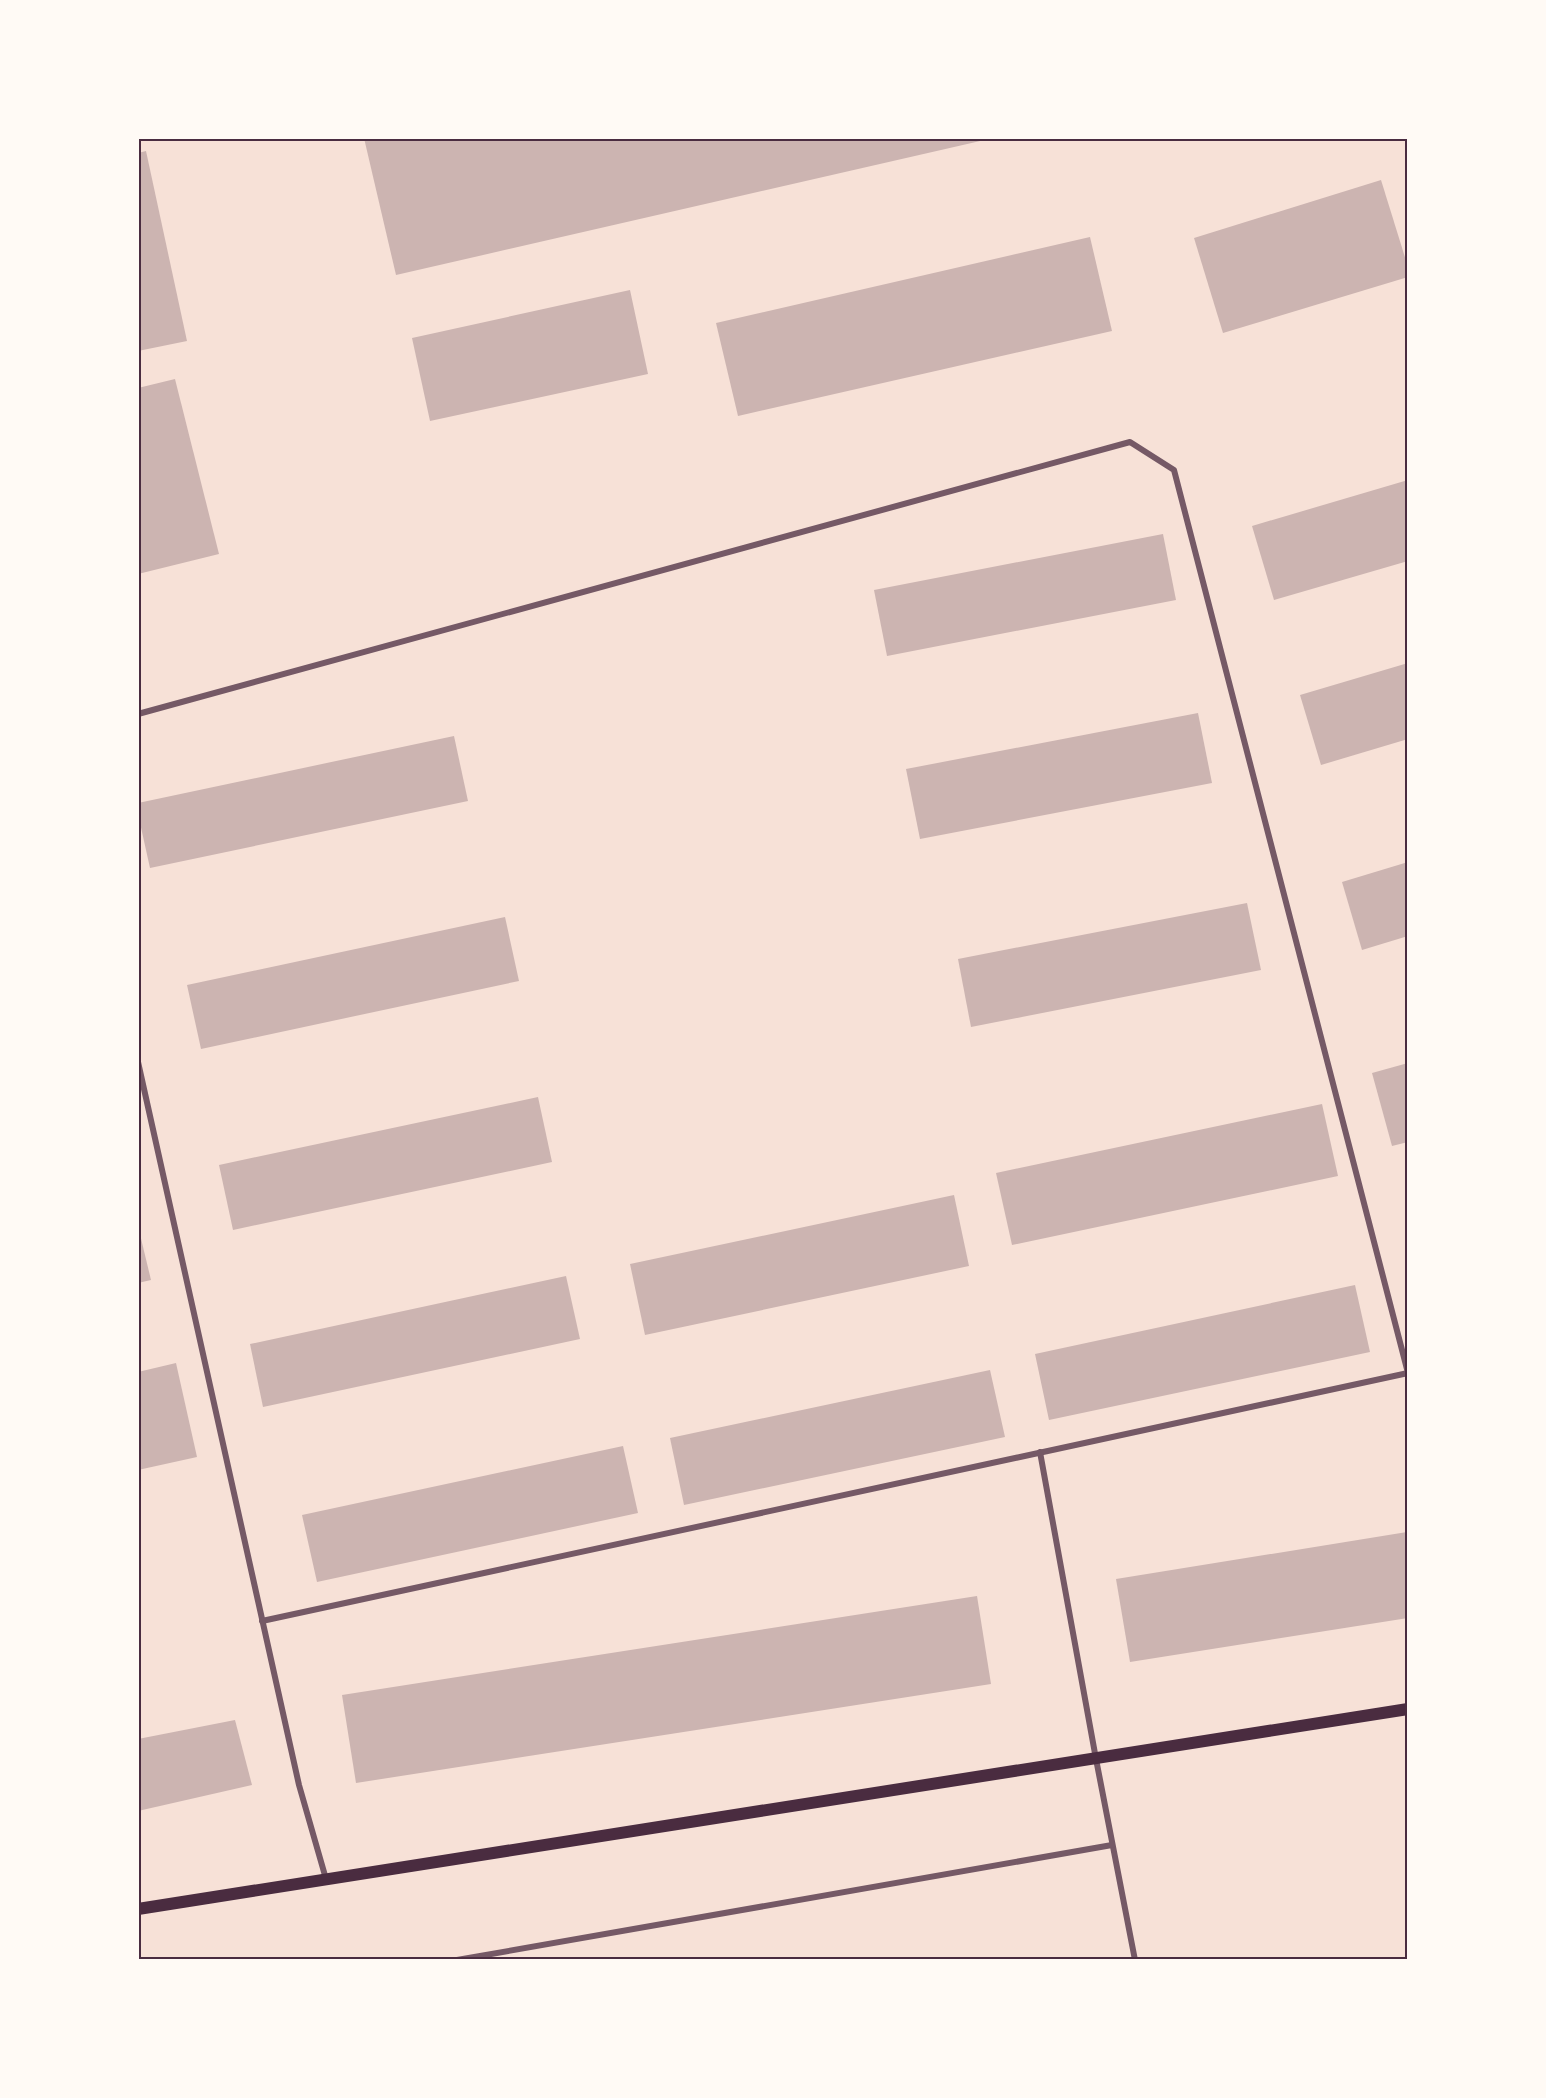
<svg xmlns="http://www.w3.org/2000/svg" width="1546" height="2098" viewBox="0 0 1546 2098" font-family="'Asap Condensed',sans-serif">
	<rect width="100%" height="100%" fill="#f7e1d7"/>
	<!-- building -->
	<g fill="#ccb4b1">
		<polygon points="364,138 988,138 989,139 396,275"/>
		<polygon points="146,151 187,341 138,351 138,153"/>
		<polygon points="1381,180 1408,267 1408,277 1223,333 1194,238"/>
		<polygon points="1090,237 1112,331 738,416 716,323"/>
		<polygon points="630,290 648,374 430,421 412,338"/>
		<polygon points="175,379 219,554 138,574 138,388"/>
		<polygon points="1408,480 1408,561 1274,600 1252,526"/>
		<polygon points="1163,534 1176,600 887,656 874,590"/>
		<polygon points="1408,663 1408,739 1321,765 1300,695"/>
		<polygon points="1198,713 1212,783 920,839 906,769"/>
		<polygon points="454,736 468,801 150,868 138,814 138,803"/>
		<polygon points="1408,862 1408,936 1362,950 1342,882"/>
		<polygon points="1247,903 1261,970 971,1027 958,959"/>
		<polygon points="505,917 519,981 201,1049 187,985"/>
		<polygon points="1408,1063 1408,1142 1392,1146 1372,1073"/>
		<polygon points="538,1097 552,1162 233,1230 219,1165"/>
		<polygon points="1322,1104 1338,1176 1012,1245 996,1173"/>
		<polygon points="954,1195 969,1266 645,1335 630,1264"/>
		<polygon points="138,1226 151,1280 138,1283"/>
		<polygon points="566,1276 580,1339 263,1407 250,1344"/>
		<polygon points="1355,1285 1370,1352 1049,1420 1035,1354"/>
		<polygon points="176,1363 197,1457 138,1470 138,1372"/>
		<polygon points="990,1370 1005,1437 684,1505 670,1438"/>
		<polygon points="623,1446 638,1513 317,1582 302,1515"/>
		<polygon points="1407,1532 1408,1618 1130,1662 1116,1579"/>
		<polygon points="977,1596 991,1684 356,1783 342,1695"/>
		<polygon points="235,1720 252,1785 138,1811 138,1739"/>
	</g>
	<g fill="none" stroke-linecap="round" stroke-linejoin="round">
		<!-- minor -->
		<g stroke="#755966" stroke-width="6">
			<polyline points="138,714 1130,442 1174,470 1408,1373"/>
			<polyline points="138,1062 299,1785 326,1879"/>
			<polyline points="1040,1452 1096,1759 1135,1960"/>
			<polyline points="262,1621 1408,1373"/>
			<polyline points="457,1960 1112,1845"/>
		</g>
		<!-- secondary -->
		<polyline stroke="#4a2c40" stroke-width="12" points="138,1909 1408,1709"/>
	</g>
	<!-- border -->
	<rect width="1546" height="2098" fill="none" stroke="#fffaf5" stroke-width="279"/>
	<rect x="140" y="140" width="1266" height="1818" fill="none" stroke="#4a2c40" stroke-width="2"/>
</svg>
